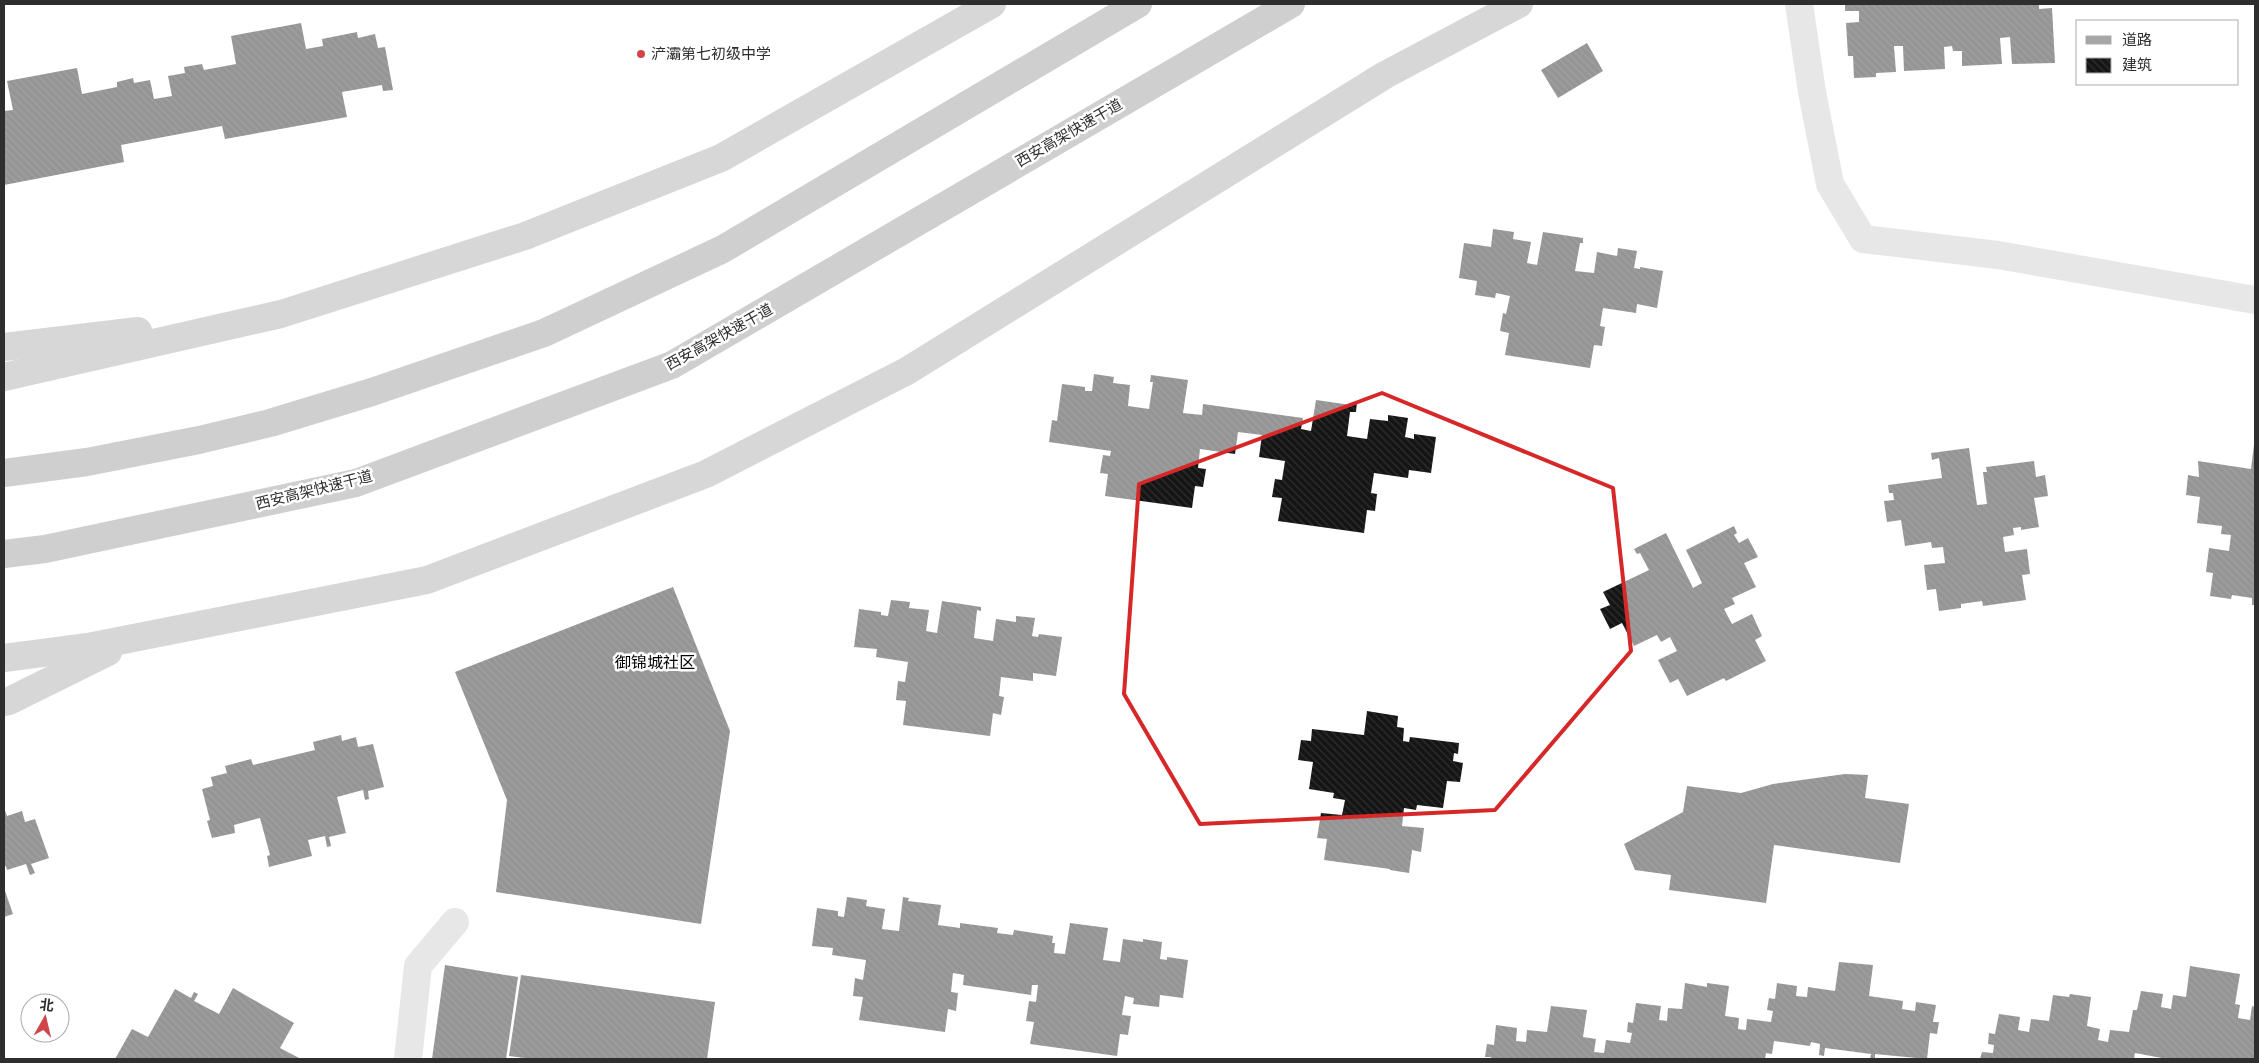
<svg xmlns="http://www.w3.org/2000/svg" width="2259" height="1063" viewBox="0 0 2259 1063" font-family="'Work Sans','Noto Sans SC',sans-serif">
	<defs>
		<pattern id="building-back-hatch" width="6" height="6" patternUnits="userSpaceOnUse" patternTransform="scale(1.25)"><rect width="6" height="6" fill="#151515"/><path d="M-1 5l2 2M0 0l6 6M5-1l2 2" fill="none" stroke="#2f2f2f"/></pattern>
	</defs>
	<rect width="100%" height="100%" fill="#fff"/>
	<!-- building -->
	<g fill="url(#building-back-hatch)">
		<polygon points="1845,4 2039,4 2039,9 2052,8 2055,63 2012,64 2010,37 2000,38 2002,64 1962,66 1962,51 1953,51 1952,46 1944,47 1945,69 1904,71 1903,46 1894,46 1896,72 1876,73 1876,77 1854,78 1853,56 1848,56 1846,23 1859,22 1859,11 1845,11"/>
		<polygon points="301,23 306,49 323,46 322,39 357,32 358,38 375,34 378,48 385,47 393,90 383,91 382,85 342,92 347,117 225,139 222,126 121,145 124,162 4,185 4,111 13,110 7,81 77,68 82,94 117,87 117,82 133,78 134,83 150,80 154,99 172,96 168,76 185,73 184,67 202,64 204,70 236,64 231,36"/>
		<polygon points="1587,43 1603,71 1558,98 1541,70"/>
		<polygon points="1493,229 1514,232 1513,239 1531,242 1527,263 1537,265 1543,232 1583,238 1583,243 1580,243 1575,271 1594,273 1597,252 1617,256 1618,248 1637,251 1634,268 1640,269 1640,267 1663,271 1657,308 1637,304 1636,313 1603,308 1600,326 1605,327 1602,346 1594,345 1590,368 1505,355 1509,333 1500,331 1503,313 1506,314 1510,296 1496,293 1495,298 1475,295 1477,281 1459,278 1464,243 1491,247"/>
		<polygon points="1094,374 1114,377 1113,383 1130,385 1128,406 1149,409 1153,382 1150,382 1151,375 1188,380 1183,413 1202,415 1203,404 1303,418 1301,429 1311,431 1316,400 1351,405 1352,402 1357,402 1356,412 1350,412 1347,436 1367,439 1370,419 1388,421 1388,415 1408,418 1405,437 1414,439 1414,434 1436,437 1431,473 1409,470 1408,478 1374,473 1371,493 1377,494 1375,511 1367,510 1364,533 1278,521 1282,498 1272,497 1275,479 1282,480 1285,461 1259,457 1262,435 1238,432 1235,454 1200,449 1198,468 1206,469 1203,487 1195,486 1192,508 1105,496 1108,474 1100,473 1103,455 1110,456 1111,451 1049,442 1052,420 1057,421 1062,384 1085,387 1085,391 1092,391"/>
		<polygon points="2254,445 2255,446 2255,605 2252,605 2252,598 2232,595 2231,599 2210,596 2213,573 2206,572 2209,548 2229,551 2231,535 2221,534 2222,526 2197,523 2200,497 2186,495 2188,475 2199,477 2198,461 2251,469"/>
		<polygon points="1969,448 1977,505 1987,504 1983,472 1987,472 1986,467 2034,461 2036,477 2045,475 2048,496 2034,498 2039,527 2021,530 2021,527 2013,528 2014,535 2003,537 2005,552 2027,549 2030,574 2022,575 2026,600 1983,606 1982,601 1961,604 1961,608 1939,611 1936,589 1927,590 1924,565 1945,563 1943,547 1932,548 1931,542 1905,546 1901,520 1887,522 1884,501 1894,500 1893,493 1889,493 1888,485 1942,478 1939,458 1932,460 1931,453"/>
		<polygon points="1734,526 1737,533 1734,535 1739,543 1748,538 1758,557 1744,563 1756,587 1732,598 1735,604 1724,609 1732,624 1752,614 1762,636 1755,640 1766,661 1726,681 1724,678 1687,696 1678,679 1670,683 1658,660 1677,651 1670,637 1661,642 1657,635 1634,646 1622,623 1610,629 1600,609 1610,605 1603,592 1649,570 1640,553 1637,554 1634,549 1666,533 1693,588 1702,583 1686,550"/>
		<polygon points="673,587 730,731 701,924 496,892 507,800 455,672"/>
		<polygon points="891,600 910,602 909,608 929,610 926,631 937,633 942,601 981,607 981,611 977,610 974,638 993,641 996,619 1016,622 1016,616 1035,618 1032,636 1038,637 1039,634 1062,637 1056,676 1033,673 1033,681 1001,677 999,696 1004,697 1001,715 993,713 990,736 903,725 906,701 896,700 898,681 905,682 908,662 876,657 877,649 854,647 859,609 881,612 881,615 888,616"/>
		<polygon points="1367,711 1398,716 1397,727 1404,728 1403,741 1409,742 1410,737 1459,743 1458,754 1454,753 1453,761 1463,763 1460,782 1447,781 1443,808 1417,805 1416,810 1404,808 1402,826 1424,828 1421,852 1412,850 1409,873 1390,870 1390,869 1324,860 1327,839 1317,838 1321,813 1342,815 1345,800 1333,798 1334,793 1309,789 1313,762 1298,760 1301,740 1311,741 1312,729 1364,735"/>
		<polygon points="341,735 342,741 356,737 358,747 373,744 384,787 368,791 369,799 365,800 363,790 337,797 346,833 329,837 331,846 327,847 325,836 308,840 312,856 269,867 267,856 270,855 260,818 234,825 235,833 212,838 207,821 210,820 202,789 213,786 211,777 227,773 225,766 251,759 253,765 315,750 313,742"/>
		<polygon points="1845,774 1868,775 1865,798 1909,804 1900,863 1774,845 1766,903 1669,890 1671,875 1635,870 1624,844 1683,812 1687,786 1741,793 1773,784"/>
		<polygon points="4,808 7,816 22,811 25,822 35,819 49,858 31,864 35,873 30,875 26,864 7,870 6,866 4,867"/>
		<polygon points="4,888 13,914 4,917"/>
		<polygon points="847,897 867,900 866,906 885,909 882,929 899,931 903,897 909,898 908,901 941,905 938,925 960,928 960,923 998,928 997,933 1013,935 1014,930 1053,936 1052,943 1055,943 1054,953 1065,954 1070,923 1108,928 1103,960 1120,962 1123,939 1143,942 1143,939 1162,942 1160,959 1167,960 1167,957 1188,960 1183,998 1160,995 1159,1007 1133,1004 1134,998 1125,996 1122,1015 1131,1016 1128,1035 1120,1034 1117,1056 1030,1044 1034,1022 1026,1021 1029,1001 1036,1002 1038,985 1032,985 1031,995 963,985 964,975 953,973 951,992 958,993 956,1011 948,1009 945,1032 859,1020 863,997 853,996 855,978 863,980 866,960 832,955 833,948 812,946 817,908 838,911 838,916 844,917"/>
		<polygon points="1839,962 1873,965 1869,996 1903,1001 1902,1009 1915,1011 1916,1002 1936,1005 1933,1022 1939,1022 1937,1034 1930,1033 1927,1059 1875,1054 1875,1059 1870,1059 1871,1054 1825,1048 1824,1056 1819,1055 1820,1044 1811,1042 1810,1046 1774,1041 1772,1054 1766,1053 1765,1059 1491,1059 1491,1057 1485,1057 1487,1044 1494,1045 1496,1025 1517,1028 1516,1041 1526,1042 1527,1030 1547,1032 1551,1006 1587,1010 1583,1037 1596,1039 1594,1052 1604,1053 1606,1040 1630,1043 1632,1033 1627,1032 1628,1022 1633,1023 1636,1003 1661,1006 1659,1020 1667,1021 1668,1008 1682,1009 1685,983 1707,987 1707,983 1729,986 1725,1016 1739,1018 1738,1029 1746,1030 1747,1019 1771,1022 1773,1011 1767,1010 1769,998 1775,999 1777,983 1797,986 1796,996 1807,997 1808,987 1835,991"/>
		<polygon points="445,965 518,977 506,1059 432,1059"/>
		<polygon points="2190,966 2240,974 2235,1004 2240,1005 2238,1018 2250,1020 2252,1006 2255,1007 2255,1059 2167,1059 2135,1053 2134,1059 1980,1059 1982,1052 1993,1053 1994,1045 1988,1044 1989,1033 1995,1034 1999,1014 2020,1017 2018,1030 2029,1032 2031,1019 2049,1021 2053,995 2069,997 2070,994 2091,997 2087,1026 2100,1029 2098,1040 2108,1042 2110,1030 2129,1032 2133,1010 2137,1010 2141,991 2163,994 2161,1007 2171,1009 2173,995 2186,997"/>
		<polygon points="521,975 715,1002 707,1059 532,1059 509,1056"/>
		<polygon points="233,988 294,1023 280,1048 301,1059 115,1059 132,1029 148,1037 175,989 191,998 194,992 198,994 194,1001 219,1014"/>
	</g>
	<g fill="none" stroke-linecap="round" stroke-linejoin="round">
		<!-- minor -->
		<g stroke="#cbcbcb" stroke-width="28">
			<polyline points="1799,4 1812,92 1830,184 1863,239 1998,255 2255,300"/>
			<polyline points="408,1059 418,966 455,922"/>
		</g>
		<!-- major -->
		<g stroke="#a6a6a6" stroke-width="28">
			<polyline points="4,347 138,331"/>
			<polyline points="4,377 281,314 525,236 721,158 992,4"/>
			<polyline points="4,658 88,647 427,580 706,474 907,371 1385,75 1519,4"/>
			<polyline points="4,702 9,701 108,652"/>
		</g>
		<!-- highway -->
		<g stroke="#959595" stroke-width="28">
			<polyline points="4,473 87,462 199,440 270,423 372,392 544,333 723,249 1138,4"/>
			<polyline points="4,554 45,549 356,483 672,365 1291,4"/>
		</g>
	</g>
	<!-- marked area -->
	<path d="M0 0H2259V1063H0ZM1382,393l231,95 18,163 -136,159 -295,14 -76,-130 15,-210z" fill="#fff" fill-opacity=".55" fill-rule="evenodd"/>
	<path fill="none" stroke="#d62828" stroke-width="4" stroke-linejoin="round" d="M1382,393l231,95 18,163 -136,159 -295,14 -76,-130 15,-210z"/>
	<!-- markers -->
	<circle fill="#cf4549" stroke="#fff" stroke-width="2" cx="641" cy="54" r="5"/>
	<g text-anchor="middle" stroke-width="5" stroke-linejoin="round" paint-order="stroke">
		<!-- poi labels -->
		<g font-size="15" fill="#2e2e2e" stroke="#fff" text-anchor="start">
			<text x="651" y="59">浐灞第七初级中学</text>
		</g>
		<!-- street labels -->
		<g font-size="15" fill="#2e2e2e" stroke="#fff">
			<text transform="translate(1069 133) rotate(-30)" y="5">西安高架快速干道</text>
			<text transform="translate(719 337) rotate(-29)" y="5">西安高架快速干道</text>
			<text transform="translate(314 490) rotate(-14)" y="5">西安高架快速干道</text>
		</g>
		<!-- neighbourhood labels -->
		<g font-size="16" fill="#000" stroke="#fff">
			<text x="655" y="668">御锦城社区</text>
		</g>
	</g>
	<!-- border -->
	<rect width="2259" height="1063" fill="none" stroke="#2e2e2e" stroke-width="10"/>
	<!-- legend -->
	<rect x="2076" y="20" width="162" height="65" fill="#ffffff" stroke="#ababab"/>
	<rect x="2086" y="36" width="25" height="8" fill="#a6a6a6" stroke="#ababab"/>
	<text x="2122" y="45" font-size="15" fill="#2e2e2e">道路</text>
	<rect x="2086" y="58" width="25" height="15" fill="url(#building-back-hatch)" stroke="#ababab"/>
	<text x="2122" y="70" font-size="15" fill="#2e2e2e">建筑</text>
	<!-- north arrow -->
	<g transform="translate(45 1018) rotate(8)"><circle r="24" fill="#ffffff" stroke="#ababab"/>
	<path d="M0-4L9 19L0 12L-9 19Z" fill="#cf4549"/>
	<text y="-8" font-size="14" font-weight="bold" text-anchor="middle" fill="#2e2e2e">北</text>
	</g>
</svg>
